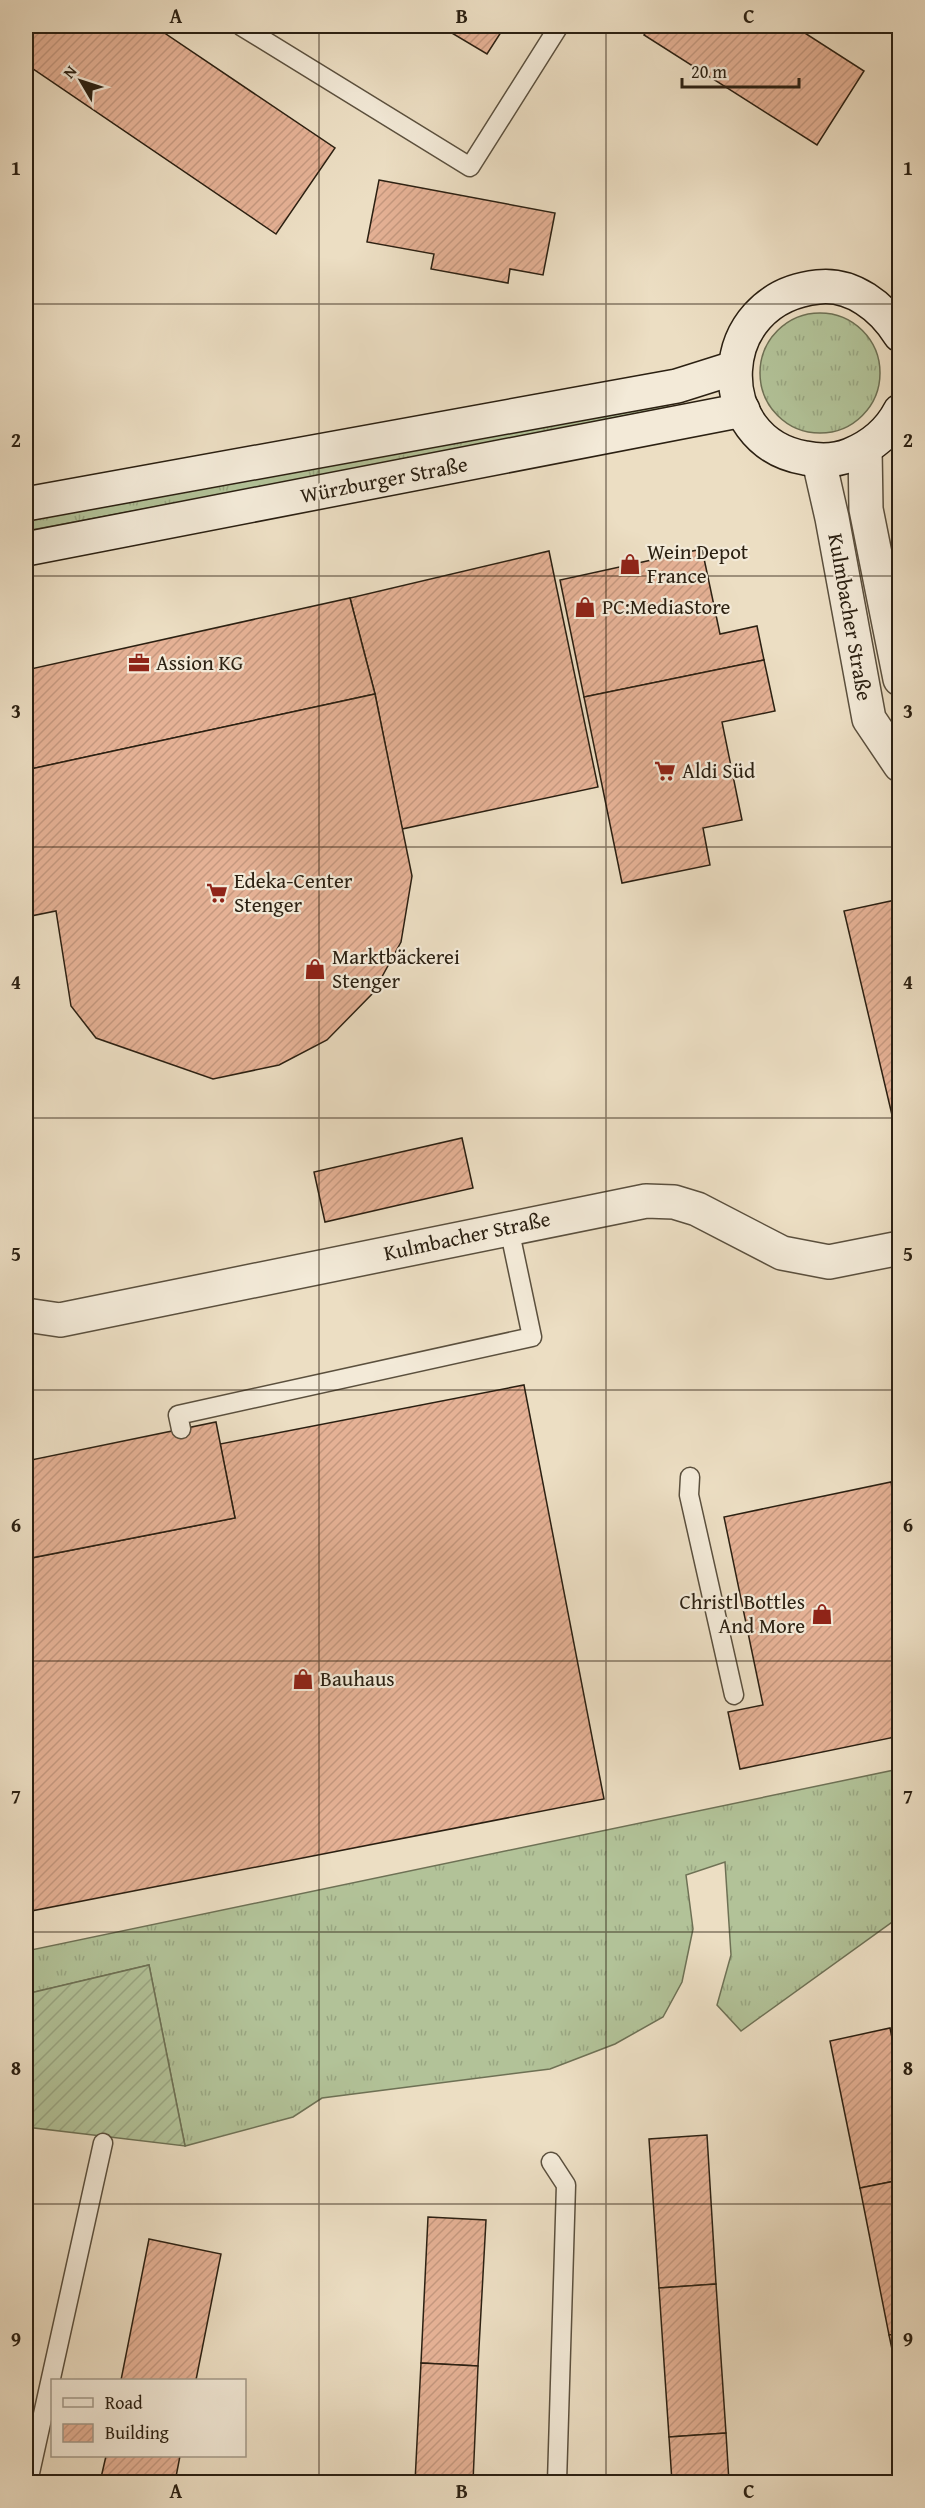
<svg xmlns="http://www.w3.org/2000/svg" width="925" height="2508" viewBox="0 0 925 2508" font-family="'Gentium Book Plus',serif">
	<defs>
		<pattern id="grass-tufts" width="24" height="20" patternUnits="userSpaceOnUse" patternTransform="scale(1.5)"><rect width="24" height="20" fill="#b2c298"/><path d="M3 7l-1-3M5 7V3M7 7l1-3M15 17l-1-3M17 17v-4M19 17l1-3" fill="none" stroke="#99a682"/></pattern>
		<pattern id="garden-furrows" width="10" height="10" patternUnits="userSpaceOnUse" patternTransform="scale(1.5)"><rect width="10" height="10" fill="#b2c298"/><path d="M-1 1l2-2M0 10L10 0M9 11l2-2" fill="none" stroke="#99a682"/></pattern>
		<pattern id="building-hatch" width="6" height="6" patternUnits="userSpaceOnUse" patternTransform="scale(1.5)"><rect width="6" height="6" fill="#e5b195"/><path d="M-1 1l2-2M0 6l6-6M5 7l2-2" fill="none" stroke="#c5987f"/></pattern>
	</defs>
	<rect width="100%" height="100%" fill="#ecdec3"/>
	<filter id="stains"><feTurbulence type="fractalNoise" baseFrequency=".00333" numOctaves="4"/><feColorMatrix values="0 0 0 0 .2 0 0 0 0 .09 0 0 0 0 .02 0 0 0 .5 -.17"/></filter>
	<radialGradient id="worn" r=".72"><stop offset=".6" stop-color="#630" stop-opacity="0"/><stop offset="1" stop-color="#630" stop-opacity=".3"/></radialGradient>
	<!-- grass -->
	<g fill="url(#grass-tufts)" stroke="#6e7155" stroke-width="1.5">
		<circle cx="820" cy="373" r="60"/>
		<polygon points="666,399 668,411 26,531 26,519"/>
		<polygon points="899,1769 899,1917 741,2031 717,2005 731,1955 725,1862 686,1875 693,1929 682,1982 663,2017 615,2044 550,2069 322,2098 293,2117 185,2146 149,1965 26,1994 26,1951"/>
	</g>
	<!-- garden -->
	<polygon fill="url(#garden-furrows)" stroke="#6e7155" stroke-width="1.5" points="149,1965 185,2146 26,2127 26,1994"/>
	<!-- building -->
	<g fill="url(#building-hatch)" stroke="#2b2012" stroke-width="1.5">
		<polygon points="26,26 154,26 335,148 276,234 26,64"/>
		<polygon points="440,26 505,26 487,54"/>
		<polygon points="650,26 794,26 864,71 817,145 644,35"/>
		<polygon points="379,180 555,213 543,275 510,269 508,283 431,269 434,254 367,242"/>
		<polygon points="702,549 720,634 757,626 764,660 584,697 560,580"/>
		<polygon points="549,551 598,787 402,829 375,694 350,598"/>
		<polygon points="350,598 375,694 26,770 26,670"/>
		<polygon points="764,660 775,711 722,722 742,820 703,828 710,865 622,883 584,697"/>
		<polygon points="375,694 412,876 401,942 373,993 327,1040 279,1065 213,1079 96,1038 71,1006 56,911 26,917 26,770"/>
		<polygon points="900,899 900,1149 844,911"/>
		<polygon points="462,1138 473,1188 325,1222 314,1172"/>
		<polygon points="524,1385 604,1799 26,1912 26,1559 235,1518 220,1444"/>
		<polygon points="216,1422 235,1518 26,1559 26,1461"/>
		<polygon points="891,1482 900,1524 900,1736 740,1769 728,1712 763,1705 724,1517"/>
		<polygon points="890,2028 900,2077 900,2180 860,2188 830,2041"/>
		<polygon points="707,2135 716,2284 659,2288 649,2139"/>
		<polygon points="900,2180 900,2333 889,2335 860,2188"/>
		<polygon points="428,2217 486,2220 478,2366 421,2363"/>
		<polygon points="149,2239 221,2254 196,2380 121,2380"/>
		<polygon points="716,2284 726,2433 669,2437 659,2288"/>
		<polygon points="900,2333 900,2387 889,2335"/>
		<polygon points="421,2363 478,2366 473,2482 415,2482"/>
		<polygon points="726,2433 729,2482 672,2482 669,2437"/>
		<polygon points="106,2456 180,2456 175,2482 100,2482"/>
	</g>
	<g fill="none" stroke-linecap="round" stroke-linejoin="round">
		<defs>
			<g id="service">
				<polyline points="241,26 470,167 559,26"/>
				<polyline points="181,1429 178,1415 532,1337 509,1228"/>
				<polyline points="690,1477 689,1495 734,1695"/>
				<polyline points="551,2162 566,2185 557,2482"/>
				<polyline points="28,2482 103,2143"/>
			</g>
			<g id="minor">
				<polyline points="865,449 866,509 900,679"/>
				<polyline points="819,461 832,518 869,719 900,765"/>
				<polyline points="26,1315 60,1320 646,1201 674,1202 697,1209 782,1253 829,1262 900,1248"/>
			</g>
			<g id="secondary">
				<path d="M900,335c-17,-28 -48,-52 -82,-48 -107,11 -109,155 -13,171 15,3 30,3 45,-3 22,-9 39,-23 50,-44"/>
				<polyline points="26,504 677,386 734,368"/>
				<polyline points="26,549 743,410"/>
			</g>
		</defs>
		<!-- service casing -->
		<use href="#service" stroke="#5b503e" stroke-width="21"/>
		<!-- minor casing -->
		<use href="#minor" stroke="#5b503e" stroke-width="36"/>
		<!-- secondary casing -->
		<use href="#secondary" stroke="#2b2012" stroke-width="36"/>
		<!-- service -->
		<use href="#service" stroke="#f3ead8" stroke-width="18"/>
		<!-- minor -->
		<use href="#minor" stroke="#f3ead8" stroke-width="33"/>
		<!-- secondary -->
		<use href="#secondary" stroke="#f3ead8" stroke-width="33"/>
	</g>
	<!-- grid -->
	<path fill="none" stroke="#2b2012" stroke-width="1.5" stroke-opacity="0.55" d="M319,26v2456M606,26v2456M26,304h874M26,576h874M26,847h874M26,1118h874M26,1390h874M26,1661h874M26,1932h874M26,2204h874"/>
	<!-- icons -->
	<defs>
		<symbol id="shop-bare" viewBox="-9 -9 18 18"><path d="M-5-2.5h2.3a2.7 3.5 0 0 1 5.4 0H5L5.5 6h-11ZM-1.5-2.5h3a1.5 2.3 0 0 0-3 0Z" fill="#8f2418" stroke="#f3ead8" stroke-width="2.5" paint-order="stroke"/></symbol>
		<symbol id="office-bare" viewBox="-9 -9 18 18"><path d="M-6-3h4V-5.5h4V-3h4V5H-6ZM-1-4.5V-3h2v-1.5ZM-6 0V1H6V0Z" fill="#8f2418" stroke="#f3ead8" stroke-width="2.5" paint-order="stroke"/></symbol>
		<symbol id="supermarket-bare" viewBox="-9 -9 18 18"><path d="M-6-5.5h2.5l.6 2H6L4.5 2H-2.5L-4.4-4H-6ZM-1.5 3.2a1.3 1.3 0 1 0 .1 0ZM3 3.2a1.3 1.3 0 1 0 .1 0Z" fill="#8f2418" stroke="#f3ead8" stroke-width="2.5" paint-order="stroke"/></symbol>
	</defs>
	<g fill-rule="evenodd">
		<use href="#shop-bare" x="615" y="549" width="30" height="30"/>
		<use href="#shop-bare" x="570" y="592" width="30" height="30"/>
		<use href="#office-bare" x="124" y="648" width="30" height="30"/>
		<use href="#supermarket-bare" x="650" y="756" width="30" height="30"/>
		<use href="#supermarket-bare" x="202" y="878" width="30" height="30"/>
		<use href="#shop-bare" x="300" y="954" width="30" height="30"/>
		<use href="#shop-bare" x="807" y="1599" width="30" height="30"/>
		<use href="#shop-bare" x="288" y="1664" width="30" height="30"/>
	</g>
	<g text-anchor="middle" stroke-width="4.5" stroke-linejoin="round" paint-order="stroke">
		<!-- street labels -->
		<g font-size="21" fill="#2b2012" stroke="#f3ead8">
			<text transform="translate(384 480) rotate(-11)" y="7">Würzburger Straße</text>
			<text transform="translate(850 617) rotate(80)" y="7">Kulmbacher Straße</text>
			<text transform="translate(467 1236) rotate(-12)" y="7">Kulmbacher Straße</text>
		</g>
		<!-- poi labels -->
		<g font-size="21" fill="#2b2012" stroke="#f3ead8" text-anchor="start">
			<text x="647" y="559">Wein Depot<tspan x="647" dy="24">France</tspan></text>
			<text x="602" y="614">PC:MediaStore</text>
			<text x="156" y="670">Assion KG</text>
			<text x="682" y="778">Aldi Süd</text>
			<text x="234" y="888">Edeka-Center<tspan x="234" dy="24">Stenger</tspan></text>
			<text x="332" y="964">Marktbäckerei<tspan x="332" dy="24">Stenger</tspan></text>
			<text x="805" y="1609" text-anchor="end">Christl Bottles<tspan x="805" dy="24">And More</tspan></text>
			<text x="320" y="1686">Bauhaus</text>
		</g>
	</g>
	<!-- margin -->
	<rect width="925" height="2508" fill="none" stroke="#ecdec3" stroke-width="66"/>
	<!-- legend -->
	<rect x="51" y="2379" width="195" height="78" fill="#f3ead8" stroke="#a39989" stroke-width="1.5"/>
	<rect x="63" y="2398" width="30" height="9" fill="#f3ead8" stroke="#a39989" stroke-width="1.5"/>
	<text x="105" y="2409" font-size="18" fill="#2b2012">Road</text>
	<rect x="63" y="2424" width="30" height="18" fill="url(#building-hatch)" stroke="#a39989" stroke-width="1.5"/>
	<text x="105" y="2439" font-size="18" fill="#2b2012">Building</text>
	<!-- north arrow -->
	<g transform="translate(81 81) rotate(309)" stroke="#f3ead8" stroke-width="4.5" paint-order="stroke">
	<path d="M0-4.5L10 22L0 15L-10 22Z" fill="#2b2012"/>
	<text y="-9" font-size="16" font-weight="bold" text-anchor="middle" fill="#2b2012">N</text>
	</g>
	<!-- scale -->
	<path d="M682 78v9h117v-9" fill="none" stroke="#2b2012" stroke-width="3"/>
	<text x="691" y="78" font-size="18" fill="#2b2012" stroke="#f3ead8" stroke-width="4.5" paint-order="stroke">20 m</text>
	<rect x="33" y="33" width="859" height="2442" fill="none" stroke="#2b2012" stroke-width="2"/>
	<g font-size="20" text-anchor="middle" font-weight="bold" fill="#2b2012">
		<text x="176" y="23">A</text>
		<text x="462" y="23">B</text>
		<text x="749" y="23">C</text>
		<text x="16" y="175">1</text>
		<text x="908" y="175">1</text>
		<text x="16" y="447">2</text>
		<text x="908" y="447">2</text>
		<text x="16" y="718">3</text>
		<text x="908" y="718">3</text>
		<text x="16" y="989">4</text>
		<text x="908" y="989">4</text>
		<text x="16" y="1261">5</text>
		<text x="908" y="1261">5</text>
		<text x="16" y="1532">6</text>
		<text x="908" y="1532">6</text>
		<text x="16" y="1803">7</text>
		<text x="908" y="1803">7</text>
		<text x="16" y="2075">8</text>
		<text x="908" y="2075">8</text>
		<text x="16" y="2346">9</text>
		<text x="908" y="2346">9</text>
		<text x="176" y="2498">A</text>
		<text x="462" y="2498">B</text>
		<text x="749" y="2498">C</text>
	</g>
	<rect width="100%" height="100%" filter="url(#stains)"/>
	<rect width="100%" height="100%" fill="url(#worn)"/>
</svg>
